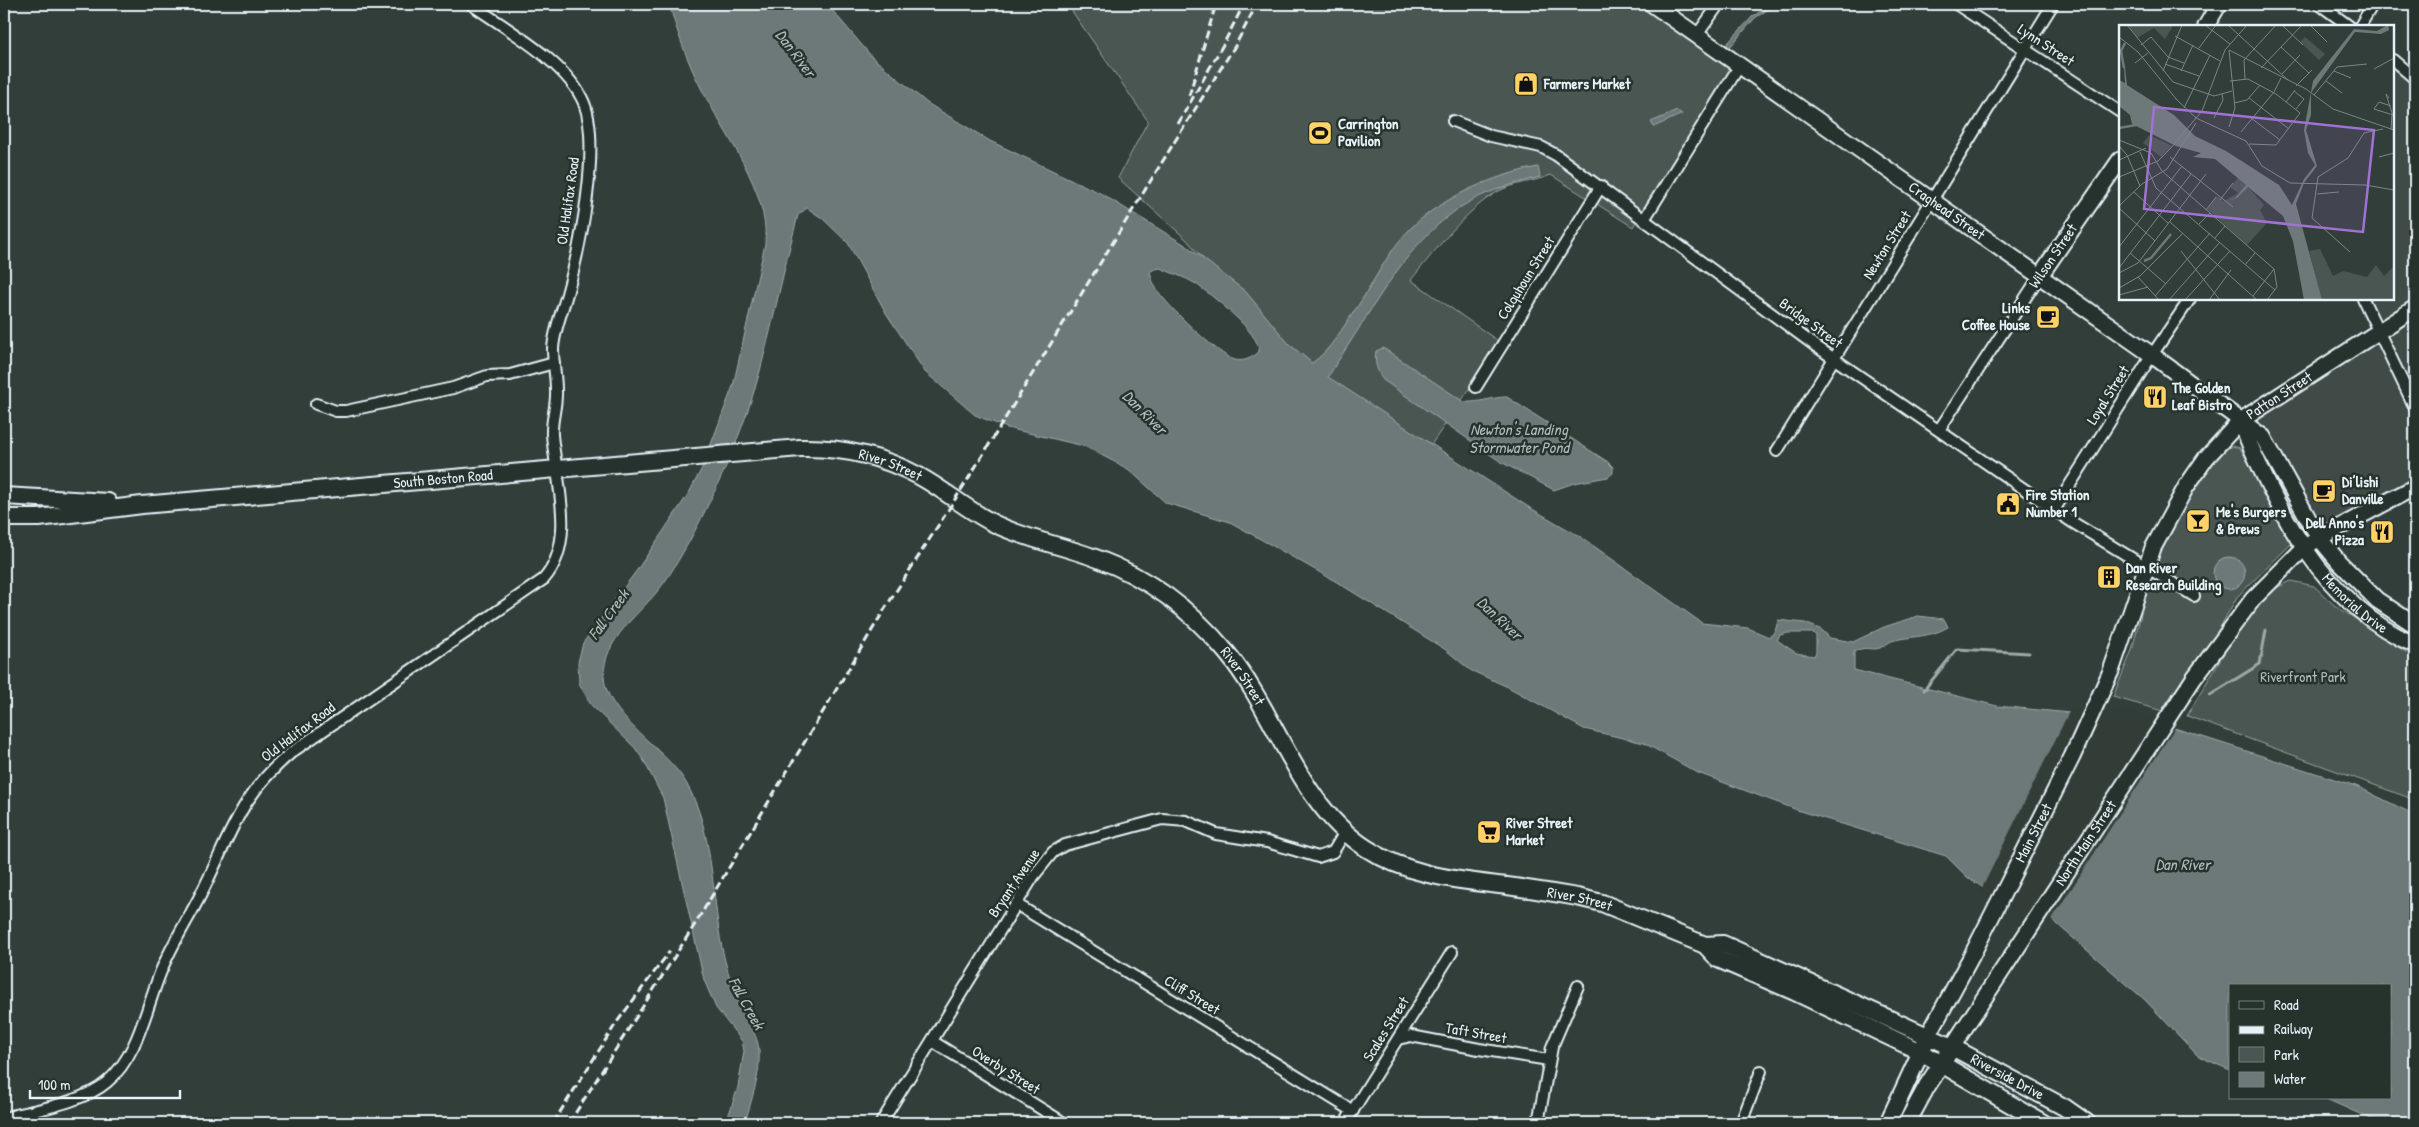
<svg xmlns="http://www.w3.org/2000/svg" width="2419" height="1127" viewBox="0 0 2419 1127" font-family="'Patrick Hand',sans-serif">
	<rect width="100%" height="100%" fill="#323e39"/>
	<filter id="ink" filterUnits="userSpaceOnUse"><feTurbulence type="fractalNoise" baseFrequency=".02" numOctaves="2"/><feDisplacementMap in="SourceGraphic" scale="10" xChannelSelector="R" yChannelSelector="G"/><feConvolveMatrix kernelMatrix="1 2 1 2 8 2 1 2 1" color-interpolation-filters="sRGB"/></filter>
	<g filter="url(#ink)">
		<!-- built -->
		<g fill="#3f4b46">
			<polygon points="2393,69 2415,87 2415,298 2382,321 2371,299 2393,299"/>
			<polygon points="2415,308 2415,408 2379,331"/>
			<polygon points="2375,340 2415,419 2415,479 2321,532 2249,422"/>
		</g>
		<!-- green -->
		<g fill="#495651" stroke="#98a4a4">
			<path d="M1067,4h572l92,65 -98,158 -82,-52c-17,7 -37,8 -52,16 -32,17 -65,61 -88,89l90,63 -79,115 -167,-140 -69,-79 -68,-61 30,-57z"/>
			<polygon points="2232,446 2240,448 2294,541 2237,597 2215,636 2166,712 2113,697 2132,650 2150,578 2171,524 2204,472 2225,450"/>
			<polygon points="2291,581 2314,586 2334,605 2415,658 2415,800 2187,716 2237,631 2272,590"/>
		</g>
		<!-- water -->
		<g fill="#6d7978" stroke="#9ea9ab" fill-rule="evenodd">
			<path d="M669,4h158l45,53 55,46 63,38 110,52 87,53 59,46 43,52 23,19c19,-13 30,-35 43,-53 19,-27 33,-60 56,-82 32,-31 83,-53 127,-61l2,10c-27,7 -55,14 -79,30 -44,29 -72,74 -100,118 -11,18 -23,35 -33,52l199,129 54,31 121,86 46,5 21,9 6,-5 3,-12 27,3 17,7 8,8 23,4 31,-15 34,-11 26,3 4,8c-17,10 -34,9 -53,13 -6,1 -10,6 -15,8 -9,3 -16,-3 -26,4v18l143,36 115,11h28l216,69 59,29v308h-35l-56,-25h66v-112h-160v84l-32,-14 -53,-56 -94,-81 -40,-13 -44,-29 -21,-21 -146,-45 -102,-38 -54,-30 -60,-14 -76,-42 -38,-17 -24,-20 -111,-69 -105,-59 -64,-19 -38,-34 -44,-23 -77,-18 -32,-13 -50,-43 -39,-59 -38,-70 -26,-25 -15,-10 -9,7c-14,52 -24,104 -38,156 -16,59 -42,117 -71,171 -10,17 -20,36 -33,51 -20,24 -52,47 -52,82 0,40 61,73 81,106 32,54 25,121 40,180 4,14 8,29 14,43 6,13 19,31 20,46 2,25 -8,50 -14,73h-19l12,-36 6,-36 -2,-10 -26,-33 -12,-28 -41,-182 -19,-37 -9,-13 -44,-43 -12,-22 -1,-21 5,-19 54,-73 52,-77 13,-25 31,-82 32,-142c5,-54 -42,-111 -65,-158 -13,-25 -23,-55 -31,-82zM1160,268c11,5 25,9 36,16 15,11 65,49 63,68 -7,6 -15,10 -24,8 -16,-4 -71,-57 -79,-72 -3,-4 -4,-10 -6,-15l2,-3zM1788,633h25l3,3v16l-2,4 -18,-3 -19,-13 3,-5z"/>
			<polygon points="1773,4 1776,4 1755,18 1730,47 1726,45 1753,16"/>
			<polygon points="1677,111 1682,114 1654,127 1651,122"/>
			<path d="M1383,348l81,54c16,1 28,-5 43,-5l101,65 5,5v6l-5,4 -34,6 -20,7 -53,-28 -118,-82c-6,-9 -9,-18 -7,-29z"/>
			<circle cx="2229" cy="573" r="16"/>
		</g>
		<!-- pier -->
		<polygon fill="#323e39" points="2070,710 2141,714 2176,726 2050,922 2010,909 1981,890"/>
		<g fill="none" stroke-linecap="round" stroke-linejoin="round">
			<!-- stream -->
			<g stroke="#9ea9ab" stroke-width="3">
				<polyline points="1924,690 1957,649 2029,653"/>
				<polyline points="2210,695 2260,664 2266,630"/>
			</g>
			<defs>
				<g id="street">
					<polyline points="1956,4 2120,112"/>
					<polyline points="2319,4 2349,26"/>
					<polyline points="2360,26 2373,4"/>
					<polyline points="1697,35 1719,4"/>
					<polyline points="2393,60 2415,79"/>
					<polyline points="1453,121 1491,136 1541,147 1556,155 1817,347 2072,522 2194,596"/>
					<polyline points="1645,218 1740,65"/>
					<polyline points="2363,299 2415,408"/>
					<polyline points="1476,387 1601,186"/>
					<polyline points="316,404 336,411 346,411 453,388 487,376 510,375 554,363"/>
					<polyline points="1939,430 2039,277"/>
					<polyline points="1777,451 2053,4"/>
					<polyline points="2054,510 2152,355 2190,299"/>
					<polyline points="1016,904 1353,1111"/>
					<polyline points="1398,1039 1411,1036 1479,1049 1549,1060"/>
					<polyline points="932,1041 1064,1123"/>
					<path d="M4,1118c30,-8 79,-15 103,-36 31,-26 39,-74 54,-111 11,-27 27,-51 40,-77 30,-59 37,-97 91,-142l252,-173c33,-38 12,-99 8,-144 -1,-15 5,-29 4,-45 0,-14 -3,-27 -3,-41 1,-19 9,-37 14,-55 13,-45 34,-148 17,-191 -17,-41 -78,-74 -113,-99"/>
					<polyline points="881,1123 1033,877 1053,852 1065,845 1162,819 1186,821 1216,834 1267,842 1318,857 1333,852 1345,832"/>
					<polyline points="1345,1123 1452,952"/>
					<polyline points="1538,1123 1552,1047 1578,986"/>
					<polyline points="1741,1123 1761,1071"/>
				</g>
				<g id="secondary">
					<path id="s1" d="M1652,4l500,351 111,82 56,101 20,24 38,38 38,25"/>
					<polyline points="2206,26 2219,4"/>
					<polyline points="2039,277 2120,160"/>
					<path id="s2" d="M2240,421c36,88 82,183 175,224"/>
					<path id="s3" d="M1928,1036l43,-79 101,-200 39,-86 42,-123 33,-61 20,-29 34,-37 175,-113"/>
					<path id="s4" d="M1952,1047l242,-369 59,-79 51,-51 15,-10 96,-51"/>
				</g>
				<g id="primary">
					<polyline points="4,496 108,502"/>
					<path id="s5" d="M4,518h35l103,-13 658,-57c42,-1 82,8 119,28 26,14 49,35 76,48 33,16 70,22 103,35 51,19 95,53 129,94 51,62 70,150 139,195 42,28 92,32 141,38 23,3 47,7 70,11l25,6 103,42 13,14 77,33 126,60 122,71"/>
					<path id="s6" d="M1705,945l18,-1 229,103 112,60 23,16"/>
					<polyline points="1888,1123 1925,1043"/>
					<polyline points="1907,1123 1927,1086 1948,1054"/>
				</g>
			</defs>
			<!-- street casing -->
			<use href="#street" stroke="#e8f1f8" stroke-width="14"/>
			<!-- secondary casing -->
			<use href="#secondary" stroke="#e8f1f8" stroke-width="19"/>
			<!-- primary casing -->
			<use href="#primary" stroke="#e8f1f8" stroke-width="20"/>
			<!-- street -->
			<use href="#street" stroke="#26332d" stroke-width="10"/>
			<!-- secondary -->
			<use href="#secondary" stroke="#26332d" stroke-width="15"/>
			<!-- primary -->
			<use href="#primary" stroke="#26332d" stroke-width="16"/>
			<!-- rail -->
			<g stroke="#e8f1f8" stroke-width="3" stroke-dasharray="8 4" stroke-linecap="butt">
				<polyline points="1189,96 1216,4"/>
				<polyline points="1178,124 1225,41 1244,4"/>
				<polyline points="553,1123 617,1022 670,951"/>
				<polyline points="569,1123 692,929 886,607 968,479 1175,141 1235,46 1257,4"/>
			</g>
		</g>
	</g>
	<!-- icons -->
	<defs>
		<symbol id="shop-square" viewBox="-11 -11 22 22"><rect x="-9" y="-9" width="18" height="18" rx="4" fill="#ffd166" stroke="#26332d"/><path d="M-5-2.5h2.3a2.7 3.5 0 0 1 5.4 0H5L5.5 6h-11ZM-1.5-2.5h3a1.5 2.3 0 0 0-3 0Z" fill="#111"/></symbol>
		<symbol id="stadium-square" viewBox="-11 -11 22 22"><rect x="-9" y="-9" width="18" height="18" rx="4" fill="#ffd166" stroke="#26332d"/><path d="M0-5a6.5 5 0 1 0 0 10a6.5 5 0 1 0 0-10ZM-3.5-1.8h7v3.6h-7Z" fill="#111"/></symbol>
		<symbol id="cafe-square" viewBox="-11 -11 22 22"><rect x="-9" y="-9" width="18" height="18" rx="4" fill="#ffd166" stroke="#26332d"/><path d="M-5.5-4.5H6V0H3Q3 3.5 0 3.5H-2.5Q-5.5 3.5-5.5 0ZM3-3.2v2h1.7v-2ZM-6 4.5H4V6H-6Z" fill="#111"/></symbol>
		<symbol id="restaurant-square" viewBox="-11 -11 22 22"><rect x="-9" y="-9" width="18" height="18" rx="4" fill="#ffd166" stroke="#26332d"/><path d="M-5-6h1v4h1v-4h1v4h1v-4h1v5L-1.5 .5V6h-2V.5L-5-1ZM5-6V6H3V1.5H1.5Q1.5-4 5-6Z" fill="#111"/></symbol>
		<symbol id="civic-square" viewBox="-11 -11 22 22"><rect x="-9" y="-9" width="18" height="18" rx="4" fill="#ffd166" stroke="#26332d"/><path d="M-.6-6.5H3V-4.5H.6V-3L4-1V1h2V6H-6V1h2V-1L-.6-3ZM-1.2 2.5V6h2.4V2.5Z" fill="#111"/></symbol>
		<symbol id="bar-square" viewBox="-11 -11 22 22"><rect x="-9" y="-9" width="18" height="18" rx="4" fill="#ffd166" stroke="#26332d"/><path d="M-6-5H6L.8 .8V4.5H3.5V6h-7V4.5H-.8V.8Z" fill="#111"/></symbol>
		<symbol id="building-square" viewBox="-11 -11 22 22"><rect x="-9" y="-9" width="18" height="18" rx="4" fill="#ffd166" stroke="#26332d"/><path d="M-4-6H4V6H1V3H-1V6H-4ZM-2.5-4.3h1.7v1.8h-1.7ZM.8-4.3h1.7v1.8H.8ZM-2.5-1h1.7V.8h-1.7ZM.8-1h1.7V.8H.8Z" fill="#111"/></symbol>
		<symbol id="supermarket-square" viewBox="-11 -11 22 22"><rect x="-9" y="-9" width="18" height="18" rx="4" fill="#ffd166" stroke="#26332d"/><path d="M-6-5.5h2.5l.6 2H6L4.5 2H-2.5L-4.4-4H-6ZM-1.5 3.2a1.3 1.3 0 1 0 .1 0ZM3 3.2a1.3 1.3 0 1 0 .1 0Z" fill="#111"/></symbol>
	</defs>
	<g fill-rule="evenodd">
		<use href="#shop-square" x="1512" y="70" width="28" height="28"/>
		<use href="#stadium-square" x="1306" y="119" width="28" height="28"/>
		<use href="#cafe-square" x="2034" y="303" width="28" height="28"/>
		<use href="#restaurant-square" x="2141" y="383" width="28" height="28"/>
		<use href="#cafe-square" x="2310" y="477" width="28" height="28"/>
		<use href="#civic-square" x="1994" y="490" width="28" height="28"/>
		<use href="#bar-square" x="2184" y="507" width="28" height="28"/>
		<use href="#restaurant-square" x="2368" y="518" width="28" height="28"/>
		<use href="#building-square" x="2095" y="563" width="28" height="28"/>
		<use href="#supermarket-square" x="1475" y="818" width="28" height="28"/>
	</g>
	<g text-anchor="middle" stroke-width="5" stroke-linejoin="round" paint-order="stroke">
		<!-- street labels -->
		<g font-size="15" fill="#e8f1f8" stroke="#26332d">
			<text transform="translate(2046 45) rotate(33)" y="5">Lynn Street</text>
			<text transform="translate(568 201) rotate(-82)" y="5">Old Halifax Road</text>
			<text dy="5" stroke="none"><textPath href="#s1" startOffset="360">Craghead Street</textPath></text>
			<text transform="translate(1887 245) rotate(-58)" y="5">Newton Street</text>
			<text transform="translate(2053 256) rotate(-56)" y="5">Wilson Street</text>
			<text transform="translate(1526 278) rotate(-58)" y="5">Colquhoun Street</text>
			<text transform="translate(1811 323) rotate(36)" y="5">Bridge Street</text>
			<text transform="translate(2108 395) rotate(-58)" y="5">Loyal Street</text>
			<text dy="5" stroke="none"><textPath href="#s3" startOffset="740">Patton Street</textPath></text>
			<text dy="5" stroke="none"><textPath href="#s5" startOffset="892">River Street</textPath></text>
			<text dy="5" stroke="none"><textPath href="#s5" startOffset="441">South Boston Road</textPath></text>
			<text dy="5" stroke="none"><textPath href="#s2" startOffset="218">Memorial Drive</textPath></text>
			<text dy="5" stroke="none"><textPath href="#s5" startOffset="1311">River Street</textPath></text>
			<text transform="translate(298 732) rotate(-37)" y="5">Old Halifax Road</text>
			<text dy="5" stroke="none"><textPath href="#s3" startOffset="229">Main Street</textPath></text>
			<text dy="5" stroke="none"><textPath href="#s4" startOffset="244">North Main Street</textPath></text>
			<text transform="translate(1014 883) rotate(-56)" y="5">Bryant Avenue</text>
			<text dy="5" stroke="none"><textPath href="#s5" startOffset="1746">River Street</textPath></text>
			<text transform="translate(1192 995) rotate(31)" y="5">Cliff Street</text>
			<text transform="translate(1386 1029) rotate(-58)" y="5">Scales Street</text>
			<text transform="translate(1476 1033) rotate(10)" y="5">Taft Street</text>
			<text transform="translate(1006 1070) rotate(32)" y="5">Overby Street</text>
			<text dy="5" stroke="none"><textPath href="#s6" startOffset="332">Riverside Drive</textPath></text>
		</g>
		<!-- poi labels -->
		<g font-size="15" font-weight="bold" fill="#e8f1f8" stroke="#26332d" text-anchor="start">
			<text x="1544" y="89">Farmers Market</text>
			<text x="1338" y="129">Carrington<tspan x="1338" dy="17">Pavilion</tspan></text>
			<text x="2030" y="313" text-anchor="end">Links<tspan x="2030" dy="17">Coffee House</tspan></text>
			<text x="2172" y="393">The Golden<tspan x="2172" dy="17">Leaf Bistro</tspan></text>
			<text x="2342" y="487">Di’lishi<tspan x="2342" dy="17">Danville</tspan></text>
			<text x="2026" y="500">Fire Station<tspan x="2026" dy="17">Number 1</tspan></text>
			<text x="2216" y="517">Me's Burgers<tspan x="2216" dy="17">&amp; Brews</tspan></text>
			<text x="2364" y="528" text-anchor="end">Dell Anno's<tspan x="2364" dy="17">Pizza</tspan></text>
			<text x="2126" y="573">Dan River<tspan x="2126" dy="17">Research Building</tspan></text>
			<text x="1506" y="828">River Street<tspan x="1506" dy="17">Market</tspan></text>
		</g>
		<!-- park labels -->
		<g font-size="15" fill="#b0bbbe" stroke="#26332d">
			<text x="2303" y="682">Riverfront Park</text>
		</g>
		<!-- water labels -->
		<g font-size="16" font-style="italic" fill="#b1bbbe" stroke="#26332d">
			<text transform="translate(796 53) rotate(53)" y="6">Dan River</text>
			<text transform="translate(1145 412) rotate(45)" y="6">Dan River</text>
			<text x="1519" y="435">Newton's Landing<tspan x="1519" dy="18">Stormwater Pond</tspan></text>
			<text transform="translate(608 614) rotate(-54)" y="6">Fall Creek</text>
			<text transform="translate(1500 618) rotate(43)" y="6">Dan River</text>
			<text x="2183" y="870">Dan River</text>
			<text transform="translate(747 1003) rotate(61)" y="6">Fall Creek</text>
		</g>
	</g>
	<!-- overview -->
	<g transform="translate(2119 25)">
		<rect width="275" height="275" fill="#323e39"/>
		<path d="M9,0h43l1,3 -7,11 -11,-11 -17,10zM186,12l20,17 -6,6 -19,-18zM30,110l23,11 -11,11 -18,-14zM120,152l25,28 -4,5 7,13 -20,22 -40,-36 10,-13 7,5 14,-8 -8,-6zM201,224l13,27 10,-5 24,6 9,-12 8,11 10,-10v34h-73l-12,-49z" fill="#495651"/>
		<path d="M269,0l1,5 -8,4 -26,-2 -44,61v22l-5,15 11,36 -13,17 -8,21 26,96h-18l-11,-59 -10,-25 -35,-29 -11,11 -12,4 10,-4 11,-13 -31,-26 -22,-2 8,-4 -25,-7 -44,-22 -2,-9 -11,-9v-26l6,3 -1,-15 1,-1 2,18 47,30 21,21 31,15 53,34 13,20 12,-26 11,-14 -7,-12 -4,-23 9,-49 41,-52 23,2z" fill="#6d7978"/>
		<path fill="none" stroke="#6d7978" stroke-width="2.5" d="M5,43l-3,-17 4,-8M0,103l17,-3M25,236l7,-3 20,-24"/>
		<path fill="none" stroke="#7b8685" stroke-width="1" d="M8,0l46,57 41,14 18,-5M86,0l25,19M109,0l60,55M163,0l21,20M191,0l17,17M56,11l45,25M0,12l19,15 39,48M22,20l10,-8 17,20 16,6M162,22l28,26M80,23l17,-23M110,25l77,39 27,20 61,21M110,25l6,58 -6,19M16,38l13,-10M46,39l34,12M142,43l41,-43M255,44l20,-11M44,46l19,-46M62,46l12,-26M215,46l17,7M163,49l18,-19M126,54l-1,-19 32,-35M111,56l18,-2 28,15 24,19 -24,32 -27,-1M207,56l16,12M177,61l16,-16M175,66l10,8 -8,10M195,70l23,-28 30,-3M56,73l21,20 50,23 16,25 28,17 75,2 29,5M130,73l40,31M270,73l-3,-4 6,19 -1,17M167,77l9,-12M115,78l13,-3 13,-15M272,81l-12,-4 -5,7 19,6M65,83l26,-53M95,93l9,-18 -1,-6M132,93l29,22M122,107l33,-40 7,-14M0,115l32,13 11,18 112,98 3,18 -10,13M0,121l8,9 13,31M21,127l16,36 119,102M51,132l63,50M260,132l15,-4M0,135l27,-12M0,152l39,-16 12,-12 32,-38 23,-61 22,-25M15,167l34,31M198,169l22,-2M101,175l13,-17M0,181l23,-22 25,-15 29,-46M0,183l36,33M87,185l10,-13M51,197l87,78M80,199l11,-11M96,213l10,-12M0,222l63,-81M62,226l39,49M231,227l-38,-34 6,-41 30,-19 16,-25 19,-4M11,228l36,31M126,240l10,-12M0,243l72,-94M0,248l19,-10 68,-89M19,252l21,23M0,263l21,-12 43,-43M0,270l29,-8M36,271l55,-63M134,271l21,-27M50,275l51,-58M66,275l45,-49M90,275l22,-30"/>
		<path fill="#a171d3" fill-opacity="0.15" stroke="#a171d3" stroke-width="2.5" d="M35,82l220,23 -11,102 -219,-23z"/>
		<rect width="275" height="275" fill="none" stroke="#e8f1f8" stroke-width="2.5"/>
	</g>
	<!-- margin -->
	<rect width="2419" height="1127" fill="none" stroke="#26332d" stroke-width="20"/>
	<rect x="10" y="10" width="2399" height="1107" fill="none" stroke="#e8f1f8" stroke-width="2" filter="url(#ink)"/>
	<!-- legend -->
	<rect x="2229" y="984" width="162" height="115" fill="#26332d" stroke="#747f7e"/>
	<rect x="2239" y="1001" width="25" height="8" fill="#26332d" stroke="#747f7e"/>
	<text x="2274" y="1010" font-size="15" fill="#e8f1f8">Road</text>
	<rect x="2239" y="1026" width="25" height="8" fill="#e8f1f8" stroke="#747f7e"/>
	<text x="2274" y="1034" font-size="15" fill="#e8f1f8">Railway</text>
	<rect x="2239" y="1047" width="25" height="15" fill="#495651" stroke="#747f7e"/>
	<text x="2274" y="1060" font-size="15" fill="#e8f1f8">Park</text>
	<rect x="2239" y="1072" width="25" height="15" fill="#6d7978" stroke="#747f7e"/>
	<text x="2274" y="1084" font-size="15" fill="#e8f1f8">Water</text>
	<!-- scale -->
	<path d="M30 1090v8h150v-8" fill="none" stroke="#e8f1f8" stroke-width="2.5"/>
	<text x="38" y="1090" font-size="15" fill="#e8f1f8" stroke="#26332d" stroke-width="4" paint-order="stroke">100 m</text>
</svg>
